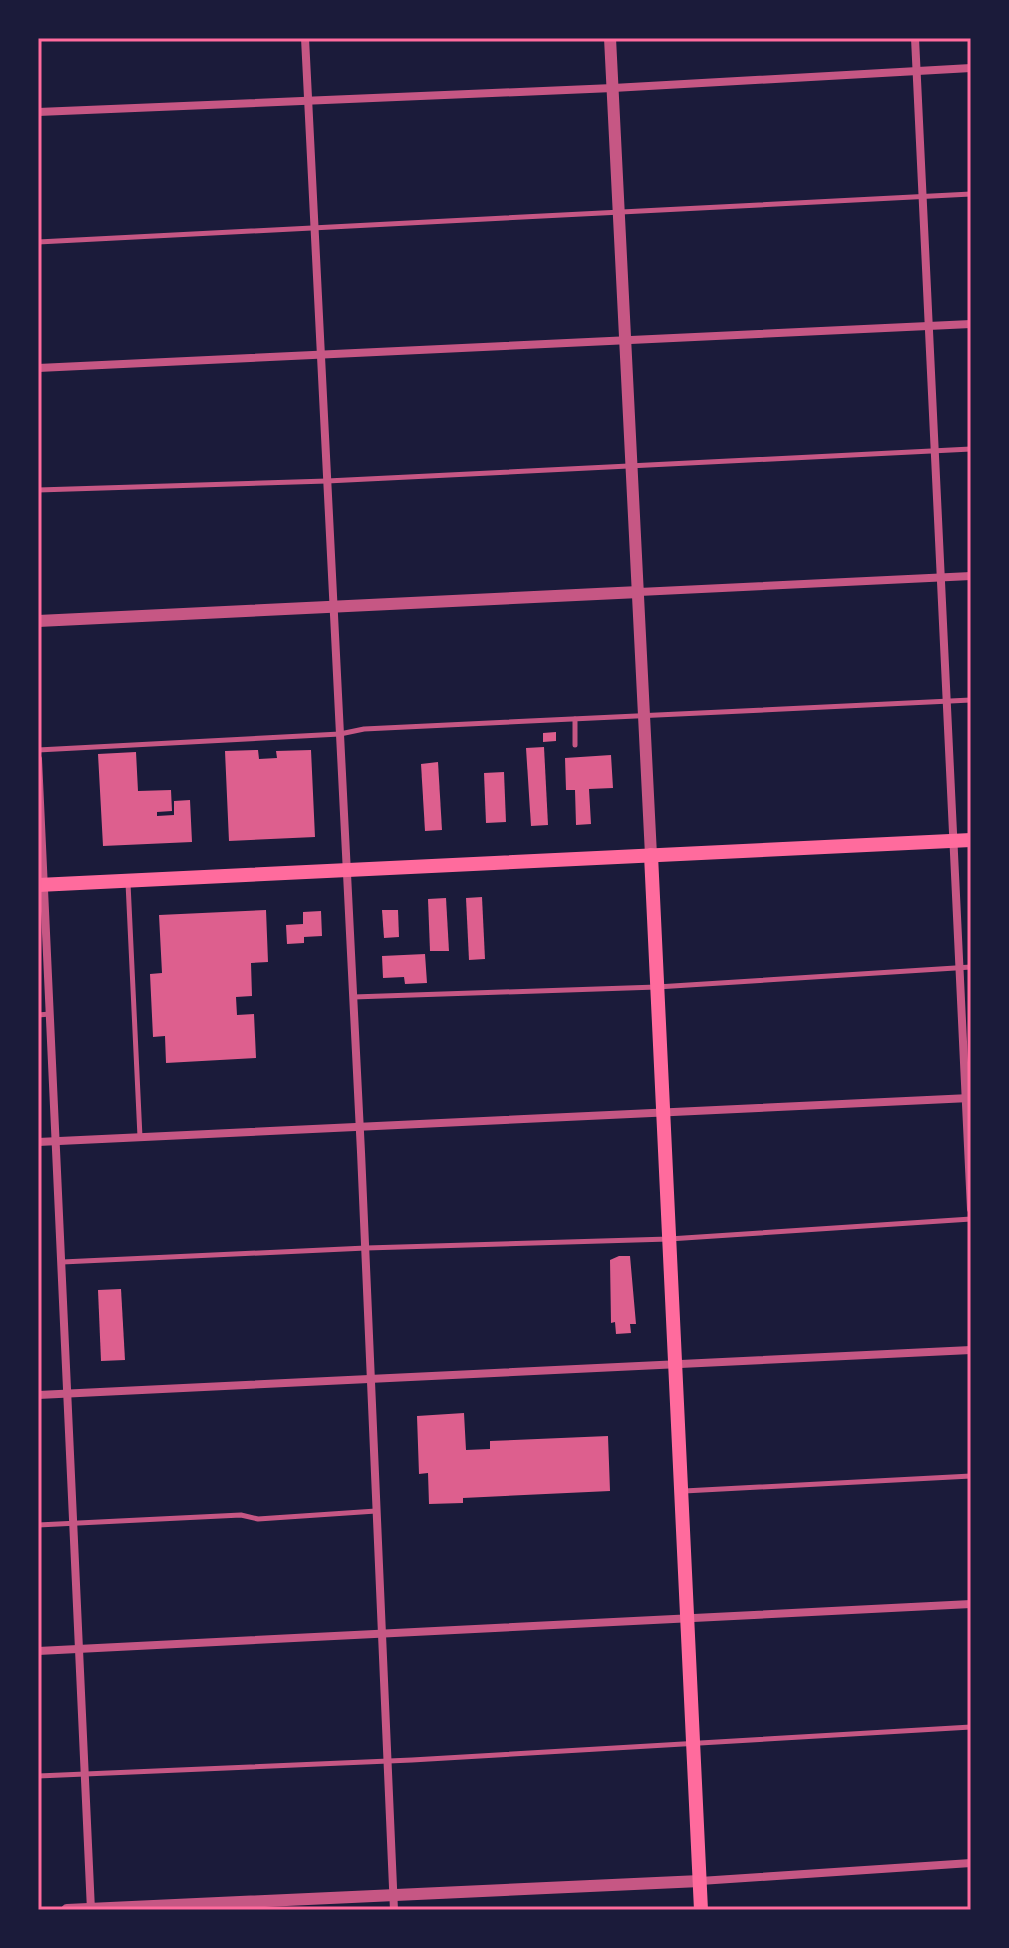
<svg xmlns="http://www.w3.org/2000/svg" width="1009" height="1948" viewBox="0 0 1009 1948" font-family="'Source Sans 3',sans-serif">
	<rect width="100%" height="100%" fill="#1b1b3a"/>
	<!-- building -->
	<g fill="#dd5f8e">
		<polygon points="556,732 556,741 543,742 543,733"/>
		<polygon points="544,747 548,825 531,826 526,748"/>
		<polygon points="258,750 259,759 277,758 276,751 311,750 315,837 229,841 225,751"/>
		<polygon points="136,752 138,791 171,790 172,811 157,812 157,816 174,815 174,801 190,800 192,842 103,846 98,754"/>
		<polygon points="611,755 613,788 589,789 591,824 576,825 575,790 566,790 565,758"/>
		<polygon points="438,762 442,830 425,831 421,764"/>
		<polygon points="504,772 506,822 486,823 484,773"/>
		<polygon points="482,897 485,959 469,960 466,898"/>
		<polygon points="446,898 449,951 430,951 428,899"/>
		<polygon points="266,910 268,962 251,963 252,996 236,997 237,1015 254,1014 256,1058 166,1063 165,1036 153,1037 150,974 162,973 159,915"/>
		<polygon points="382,910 398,910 399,937 384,938"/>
		<polygon points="321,911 322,936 304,937 304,943 287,944 286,925 303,924 303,912"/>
		<polygon points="425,954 427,983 405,984 404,977 383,978 382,956"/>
		<polygon points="619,1256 630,1256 636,1324 630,1324 631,1333 616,1334 615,1322 611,1323 610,1260"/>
		<polygon points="121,1289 125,1360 101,1361 98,1290"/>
		<polygon points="464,1413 466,1450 490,1449 490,1441 608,1436 610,1491 463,1498 463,1503 429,1504 428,1473 419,1474 417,1416"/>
	</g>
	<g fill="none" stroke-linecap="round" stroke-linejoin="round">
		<!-- service -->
		<g stroke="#c65784" stroke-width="5">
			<polyline points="38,242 971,194"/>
			<polyline points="38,490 327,481 971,449"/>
			<polyline points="575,719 575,745"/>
			<polyline points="38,750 340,734 364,729 971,700"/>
			<polyline points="128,883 140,1137"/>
			<polyline points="353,997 657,987 971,967"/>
			<polyline points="38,1015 50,1014"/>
			<polyline points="62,1262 366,1248 669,1239 971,1219"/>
			<polyline points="684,1491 971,1476"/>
			<polyline points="38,1525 241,1515 258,1519 376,1511"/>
			<polyline points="38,1776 412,1760 971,1727"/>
		</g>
		<!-- minor -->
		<g stroke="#c65784" stroke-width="8">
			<polyline points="305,38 361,1152 394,1910"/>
			<polyline points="915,38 971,1209"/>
			<polyline points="38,112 613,88 971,68"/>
			<polyline points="38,368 971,324"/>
			<polyline points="639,592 971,576"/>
			<polyline points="38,759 91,1910"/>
			<polyline points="38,1142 970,1098"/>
			<polyline points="38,1395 971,1350"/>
			<polyline points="38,1651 971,1604"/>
			<polyline points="700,1881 971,1863"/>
		</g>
		<!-- tertiary -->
		<g stroke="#c65784" stroke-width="12">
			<polyline points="610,38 651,855"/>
			<polyline points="38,621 639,592"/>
			<polyline points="67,1910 700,1881"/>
		</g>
		<!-- secondary -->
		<g stroke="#ff6b9d" stroke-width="14">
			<polyline points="651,855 701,1910"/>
			<polyline points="38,885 971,840"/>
		</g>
	</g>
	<!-- border -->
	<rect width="1009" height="1948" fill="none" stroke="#1b1b3a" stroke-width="80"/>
	<rect x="40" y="40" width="929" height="1868" fill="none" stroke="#ff6b9d" stroke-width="3"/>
</svg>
